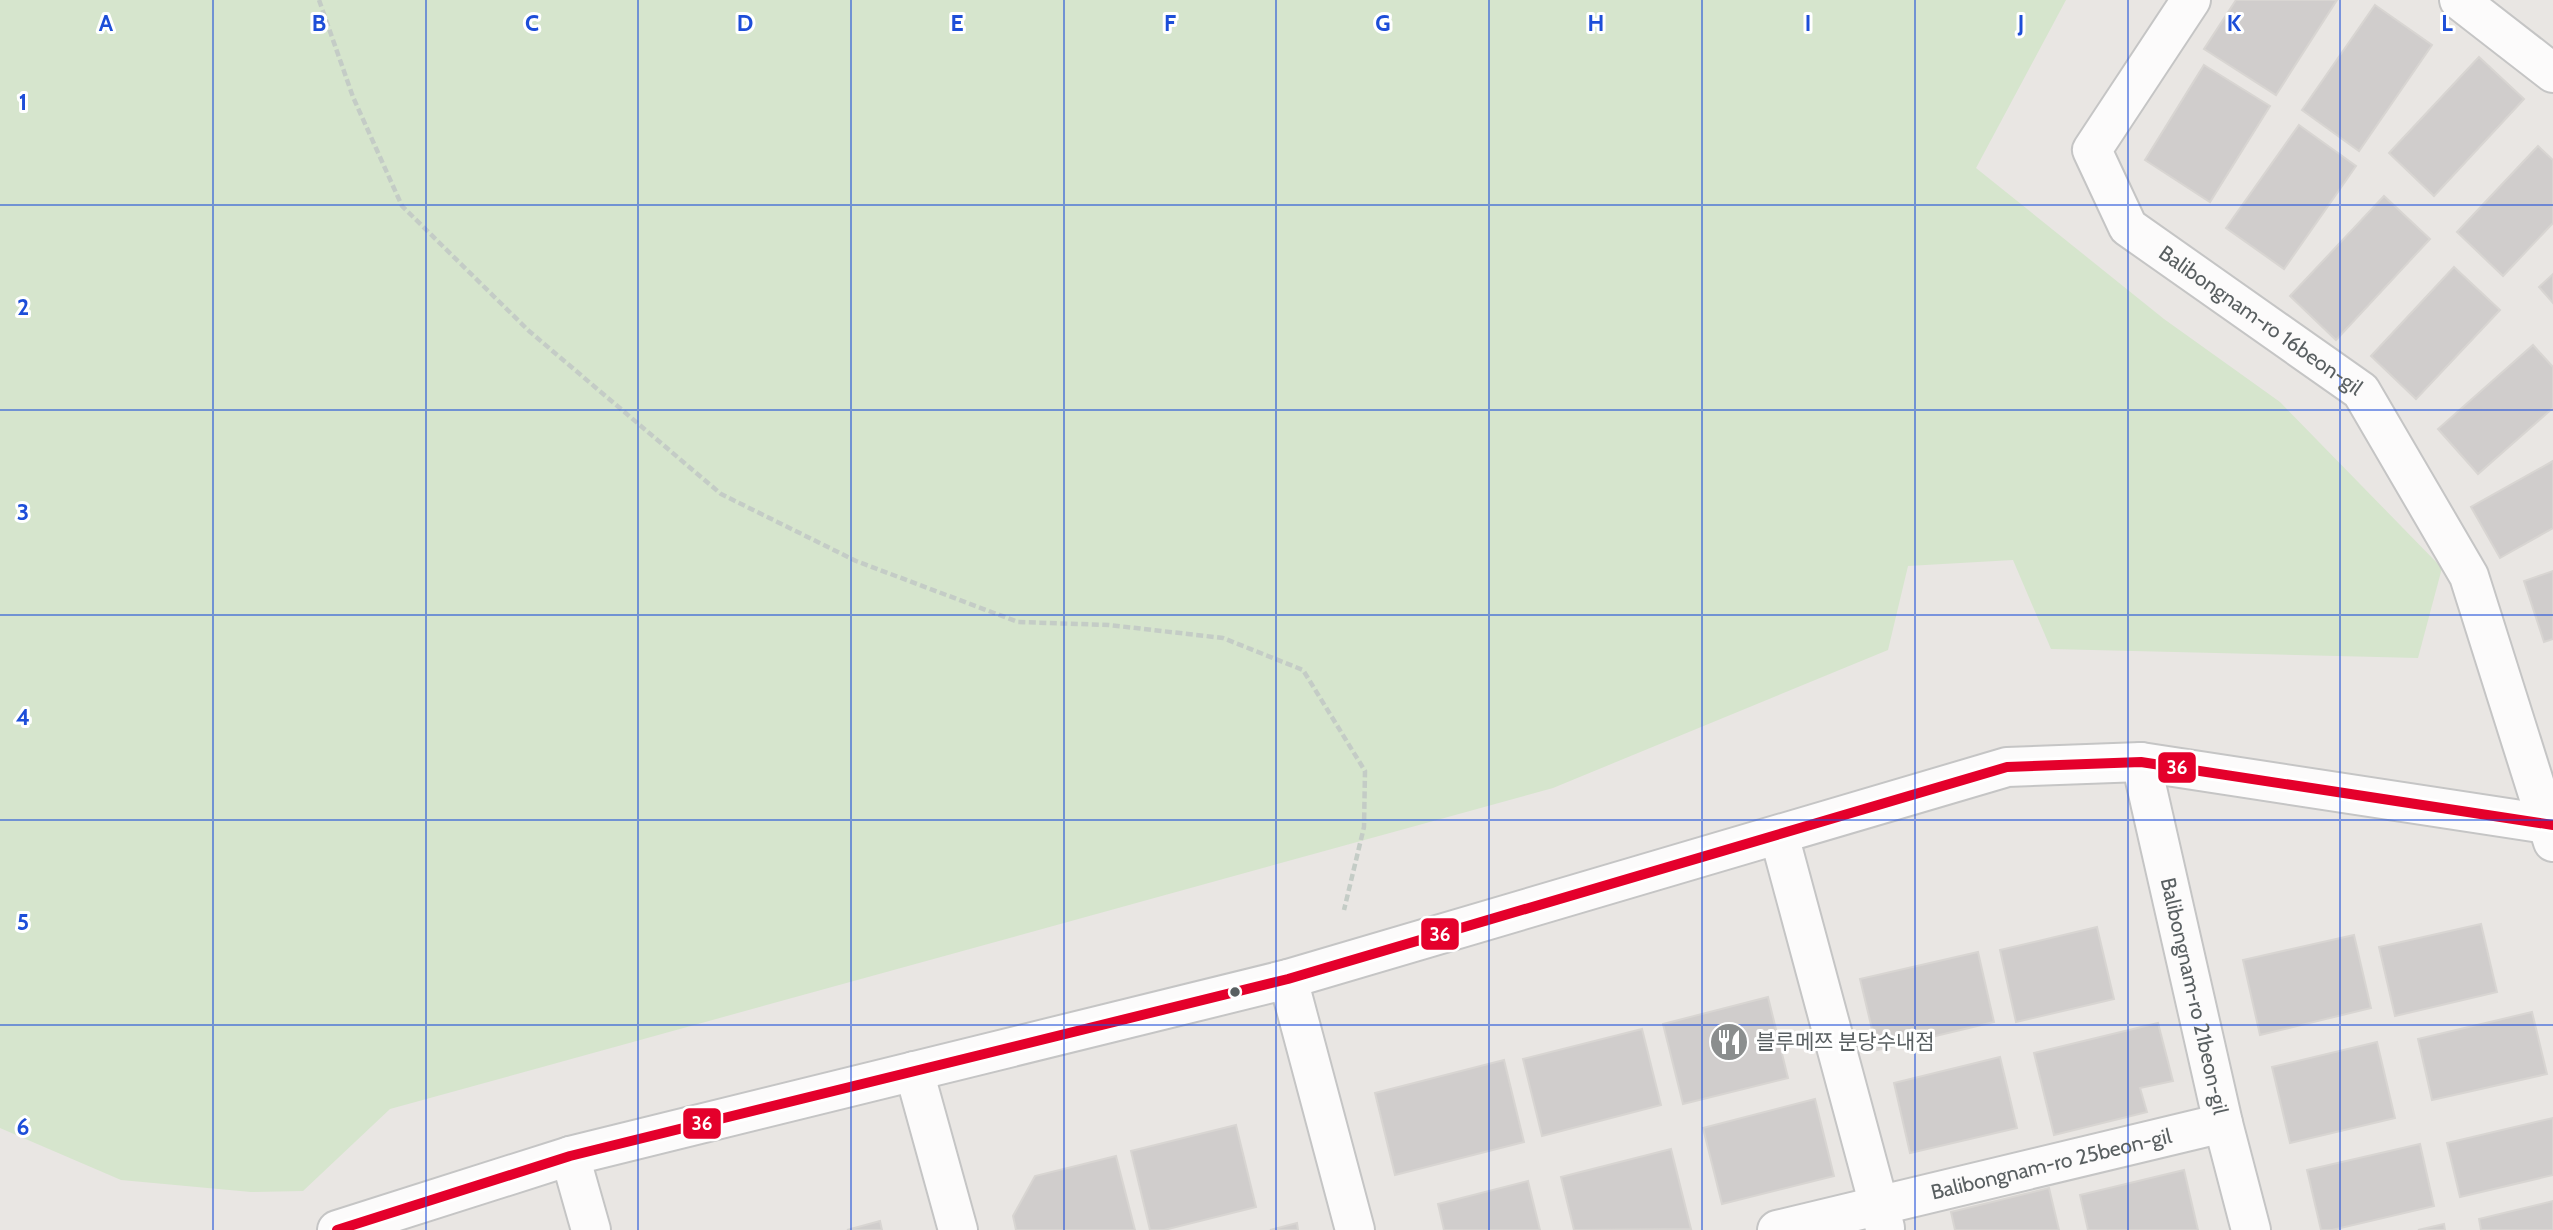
<svg xmlns="http://www.w3.org/2000/svg" width="2553" height="1230" viewBox="0 0 2553 1230" font-family="Cabin,'Noto Sans KR',sans-serif">
	<rect width="100%" height="100%" fill="#e9e6e3"/>
	<!-- green -->
	<polygon fill="#d6e5cd" points="0,0 2066,0 1976,168 2164,319 2280,402 2442,568 2418,658 2051,649 2013,560 1908,566 1888,650 1553,788 390,1109 303,1191 251,1192 121,1180 0,1128"/>
	<!-- building -->
	<g fill="#d0cdcc" stroke="#d8d5d2" stroke-width="2">
		<polygon points="2236,0 2337,0 2276,95 2204,49"/>
		<polygon points="2375,5 2432,45 2359,151 2302,110"/>
		<polygon points="2479,57 2524,99 2434,196 2389,153"/>
		<polygon points="2204,65 2270,106 2210,202 2145,160"/>
		<polygon points="2299,125 2356,166 2284,269 2226,228"/>
		<polygon points="2538,146 2553,160 2553,223 2503,276 2457,232"/>
		<polygon points="2384,196 2430,239 2336,340 2290,296"/>
		<polygon points="2454,267 2500,310 2416,399 2371,356"/>
		<polygon points="2553,274 2553,303 2539,287"/>
		<polygon points="2533,345 2553,367 2553,408 2478,474 2438,429"/>
		<polygon points="2553,461 2553,528 2500,558 2471,507"/>
		<polygon points="2553,571 2553,639 2544,642 2524,581"/>
		<polygon points="2481,924 2497,992 2395,1016 2379,947"/>
		<polygon points="2097,927 2114,999 2016,1022 2000,950"/>
		<polygon points="2354,935 2371,1008 2260,1035 2243,960"/>
		<polygon points="1978,952 1994,1022 1877,1050 1860,979"/>
		<polygon points="1768,997 1788,1078 1683,1104 1663,1024"/>
		<polygon points="2532,1012 2547,1074 2432,1100 2418,1039"/>
		<polygon points="2158,1023 2173,1081 2140,1088 2147,1112 2054,1135 2034,1053"/>
		<polygon points="1642,1029 1661,1105 1542,1136 1523,1059"/>
		<polygon points="2377,1042 2395,1118 2290,1143 2272,1067"/>
		<polygon points="2000,1057 2017,1128 1910,1153 1894,1083"/>
		<polygon points="1504,1060 1524,1142 1395,1175 1375,1093"/>
		<polygon points="1815,1099 1834,1176 1722,1204 1703,1128"/>
		<polygon points="2553,1118 2553,1175 2460,1197 2447,1143"/>
		<polygon points="1236,1125 1256,1207 1164,1230 1150,1230 1131,1151"/>
		<polygon points="2420,1144 2434,1206 2332,1230 2321,1230 2307,1170"/>
		<polygon points="1671,1149 1691,1229 1574,1230 1561,1177"/>
		<polygon points="1116,1156 1135,1230 1016,1230 1013,1216 1035,1176"/>
		<polygon points="2184,1170 2198,1230 2088,1230 2080,1195"/>
		<polygon points="1528,1181 1540,1230 1444,1230 1438,1204"/>
		<polygon points="2049,1188 2059,1230 1955,1230 1951,1212"/>
		<polygon points="2553,1201 2553,1230 2481,1230 2479,1219"/>
		<polygon points="880,1221 882,1230 847,1230"/>
		<polygon points="1297,1223 1298,1230 1270,1230"/>
		<polygon points="2444,1224 2445,1230 2418,1230"/>
	</g>
	<g fill="none" stroke-linecap="round" stroke-linejoin="round">
		<defs>
			<g id="minor">
				<path id="s1" d="M2191,0l-99,150 36,77 233,164 108,185 84,266"/>
				<polyline points="2459,0 2553,73"/>
				<path id="s2" d="M2141,762l82,361 28,107"/>
				<polyline points="1779,835 1885,1228"/>
				<polyline points="1288,979 1355,1230"/>
				<polyline points="914,1071 958,1230"/>
				<polyline points="570,1156 591,1230"/>
				<polyline points="337,1230 570,1156 1288,979 2007,767 2141,762 2553,825"/>
				<path id="s3" d="M1777,1230l446,-107"/>
			</g>
		</defs>
		<!-- minor casing -->
		<use href="#minor" stroke="#c5c5c5" stroke-width="42"/>
		<!-- path -->
		<polyline stroke="#c4ccc6" stroke-width="4.5" stroke-dasharray="7 3.5" stroke-linecap="butt" points="319,0 353,97 402,206 529,331 721,494 856,561 1018,622 1109,625 1223,638 1303,670 1365,771 1364,827 1344,910"/>
		<!-- minor -->
		<use href="#minor" stroke="#fcfbfb" stroke-width="38"/>
		<defs>
			<polyline id="bus-1" points="337,1230 570,1156 1288,979 2007,767 2141,762 2553,825"/>
		</defs>
		<!-- bus-1 casing -->
		<use href="#bus-1" stroke="#fff" stroke-width="16"/>
		<!-- bus-1 -->
		<use href="#bus-1" stroke="#e4002b" stroke-width="10"/>
	</g>
	<!-- grid -->
	<path fill="none" stroke="#1d4ed8" stroke-width="2" stroke-opacity="0.55" d="M213,0v1230M426,0v1230M638,0v1230M851,0v1230M1064,0v1230M1276,0v1230M1489,0v1230M1702,0v1230M1915,0v1230M2128,0v1230M2340,0v1230M0,205h2553M0,410h2553M0,615h2553M0,820h2553M0,1025h2553"/>
	<!-- icons -->
	<defs>
		<symbol id="restaurant-disc" viewBox="-11 -11 22 22"><circle r="9.5" fill="#8b8e8e" stroke="#fff"/><path d="M-5-6h1v4h1v-4h1v4h1v-4h1v5L-1.5 .5V6h-2V.5L-5-1ZM5-6V6H3V1.5H1.5Q1.5-4 5-6Z" fill="#fff"/></symbol>
	</defs>
	<g fill-rule="evenodd">
		<use href="#restaurant-disc" x="1707" y="1020" width="44" height="44"/>
	</g>
	<!-- markers -->
	<circle fill="#595f61" stroke="#fff" stroke-width="2.5" cx="1235" cy="992" r="6"/>
	<g text-anchor="middle" stroke-width="6" stroke-linejoin="round" paint-order="stroke">
		<!-- street labels -->
		<g font-size="21" fill="#595f61" stroke="#fff">
			<text dy="7" stroke="none"><textPath href="#s1" startOffset="427">Balibongnam-ro 16beon-gil</textPath></text>
			<text dy="7" stroke="none"><textPath href="#s2" startOffset="240">Balibongnam-ro 21beon-gil</textPath></text>
			<text dy="7" stroke="none"><textPath href="#s3" startOffset="282">Balibongnam-ro 25beon-gil</textPath></text>
		</g>
		<!-- poi labels -->
		<g font-size="21" fill="#595f61" stroke="#fff" text-anchor="start">
			<text x="1756" y="1049">블루메쯔 분당수내점</text>
		</g>
	</g>
	<g font-size="23" text-anchor="middle" font-weight="bold" fill="#1d4ed8" stroke="#fff" stroke-width="6" stroke-linejoin="round" paint-order="stroke">
		<text x="106" y="31">A</text>
		<text x="319" y="31">B</text>
		<text x="532" y="31">C</text>
		<text x="745" y="31">D</text>
		<text x="957" y="31">E</text>
		<text x="1170" y="31">F</text>
		<text x="1383" y="31">G</text>
		<text x="1596" y="31">H</text>
		<text x="1808" y="31">I</text>
		<text x="2021" y="31">J</text>
		<text x="2234" y="31">K</text>
		<text x="2447" y="31">L</text>
		<text x="23" y="110">1</text>
		<text x="23" y="315">2</text>
		<text x="23" y="520">3</text>
		<text x="23" y="725">4</text>
		<text x="23" y="930">5</text>
		<text x="23" y="1135">6</text>
	</g>
	<g stroke="#fff" stroke-width="2.5">
		<rect x="2157" y="751" width="40" height="33" rx="7" fill="#e4002b"/>
		<rect x="1420" y="917" width="40" height="34" rx="7" fill="#e4002b"/>
		<rect x="682" y="1107" width="40" height="33" rx="7" fill="#e4002b"/>
	</g>
	<g font-size="19" text-anchor="middle" font-weight="bold" fill="#fff">
		<text x="2177" y="774">36</text>
		<text x="1440" y="941">36</text>
		<text x="702" y="1130">36</text>
	</g>
</svg>
